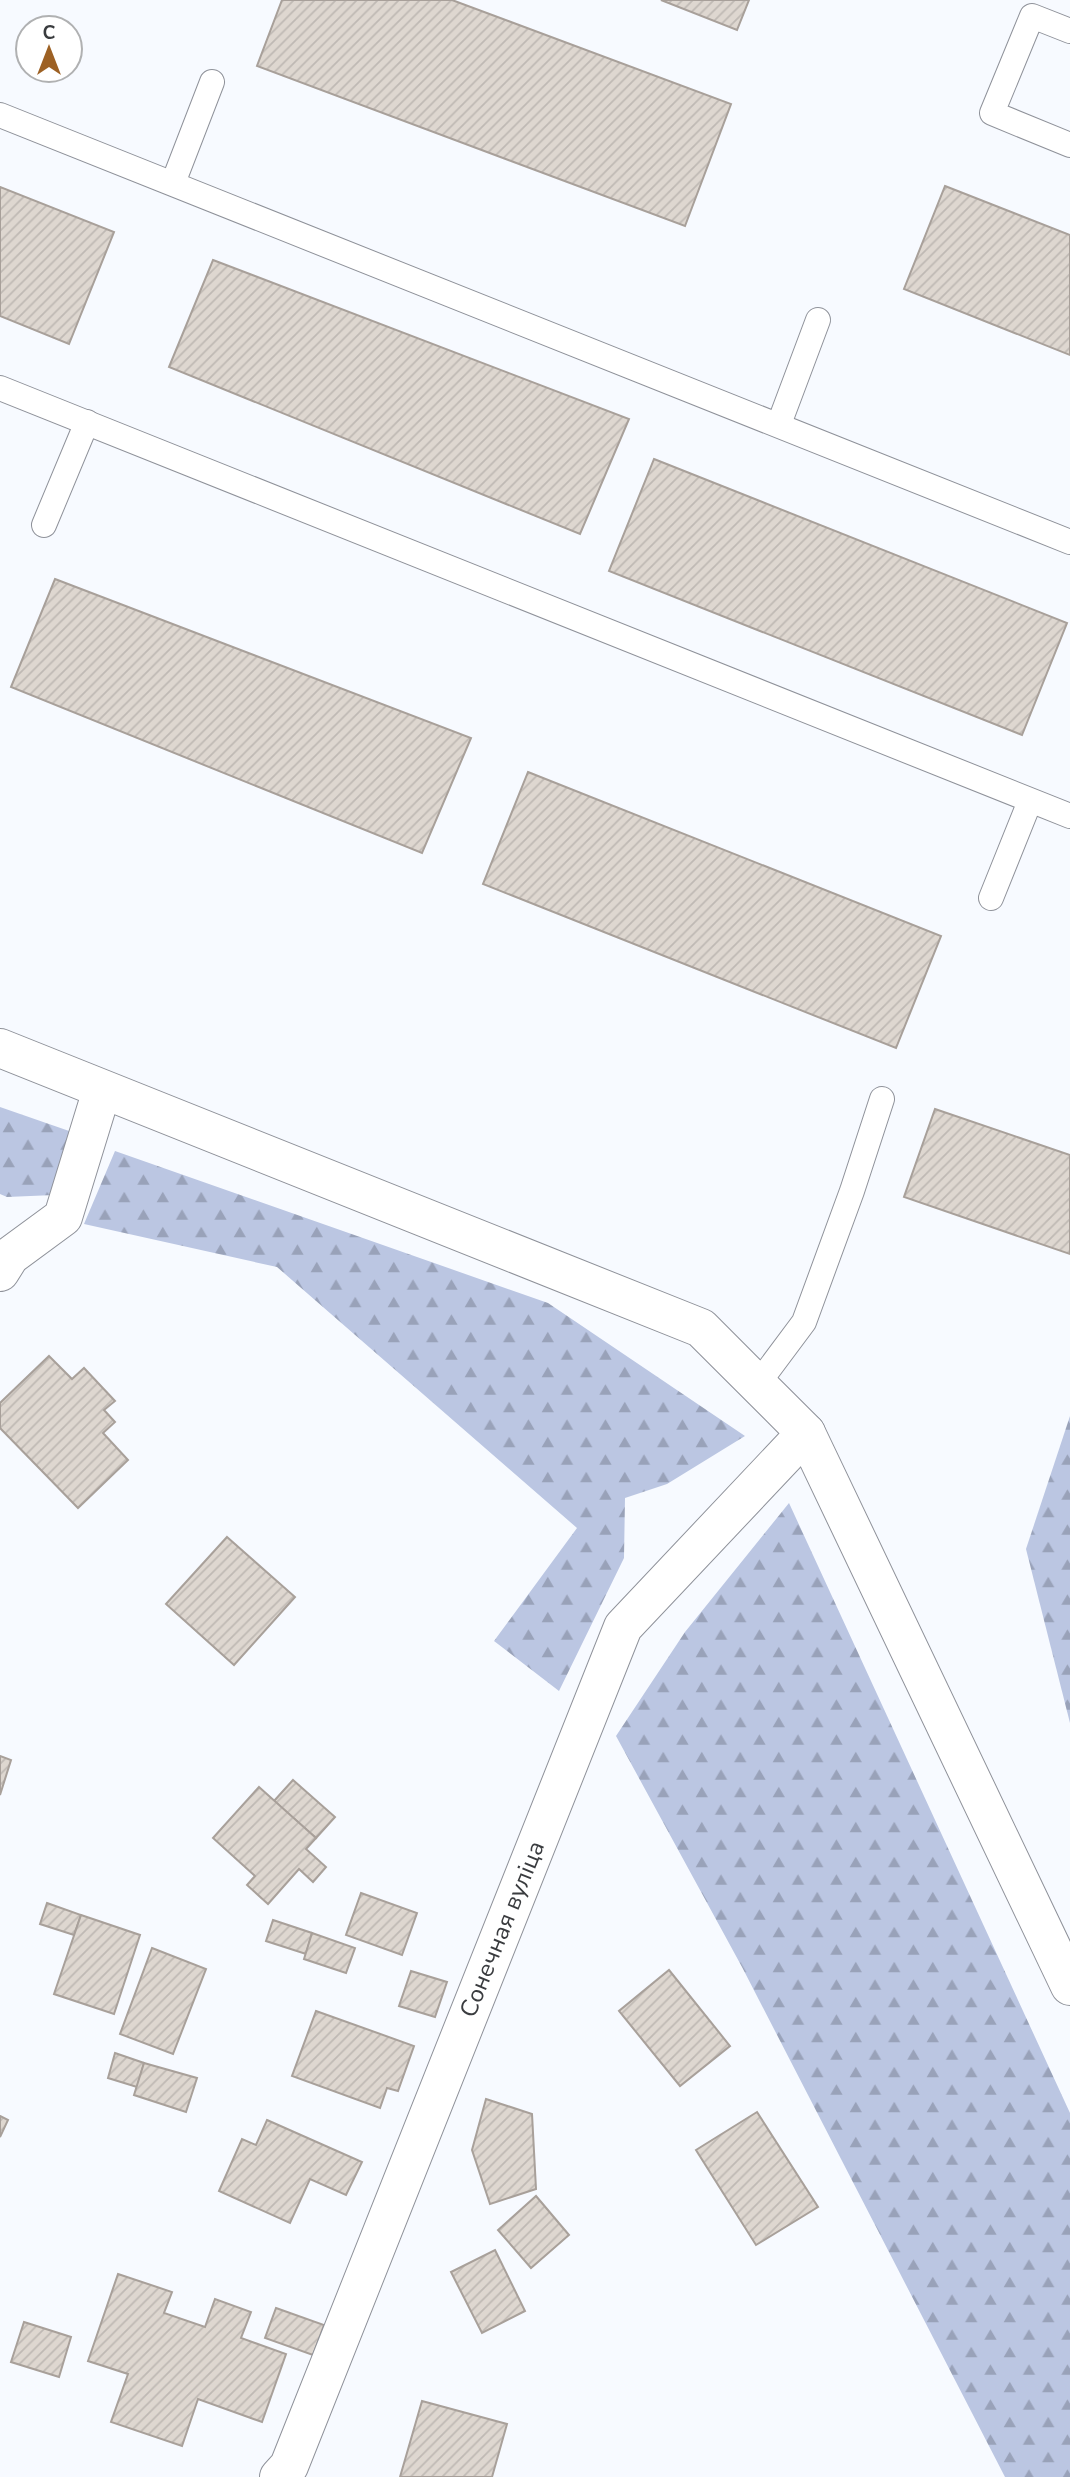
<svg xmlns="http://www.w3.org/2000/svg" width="1070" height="2477" viewBox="0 0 1070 2477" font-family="'Nunito Sans',sans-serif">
	<defs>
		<pattern id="forest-firs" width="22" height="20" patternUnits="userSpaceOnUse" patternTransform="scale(1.75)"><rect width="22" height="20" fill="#bbc6e2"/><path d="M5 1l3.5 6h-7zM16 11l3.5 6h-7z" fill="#99a2b9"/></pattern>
		<pattern id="building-hatch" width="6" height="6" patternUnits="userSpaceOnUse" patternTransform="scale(1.75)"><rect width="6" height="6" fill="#ded7d0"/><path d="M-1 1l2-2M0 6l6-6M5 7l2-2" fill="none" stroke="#bfb9b4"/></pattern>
	</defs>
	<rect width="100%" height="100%" fill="#f7faff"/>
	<!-- forest -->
	<g fill="url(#forest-firs)">
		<polygon points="0,1107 72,1132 54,1195 7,1197 0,1194"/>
		<polygon points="115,1151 548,1303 745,1436 667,1484 625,1498 624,1558 559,1691 494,1641 577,1528 277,1267 84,1224"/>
		<polygon points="1070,1416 1070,1723 1026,1549"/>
		<polygon points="789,1503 1070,2113 1070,2477 1005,2477 742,1967 616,1736 685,1632"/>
	</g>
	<!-- building -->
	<g fill="url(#building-hatch)" stroke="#a8a09a" stroke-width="2">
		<polygon points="282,0 452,0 731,104 685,226 257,66"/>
		<polygon points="661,0 749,0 737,30"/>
		<polygon points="945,186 1070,235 1070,355 904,289"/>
		<polygon points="0,187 114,232 69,344 0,316"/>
		<polygon points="213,260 629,419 580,534 169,367"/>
		<polygon points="654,459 1067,623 1022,735 609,571"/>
		<polygon points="55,579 471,738 422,853 11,687"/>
		<polygon points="528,772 941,936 896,1048 483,884"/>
		<polygon points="935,1109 1070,1155 1070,1254 904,1197"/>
		<polygon points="49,1356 72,1379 84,1368 115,1401 104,1410 115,1422 103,1433 128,1460 78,1508 0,1428 0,1403"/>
		<polygon points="227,1537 295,1597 234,1665 166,1604"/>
		<polygon points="0,1756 11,1760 0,1795"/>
		<polygon points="293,1780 335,1817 316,1838 274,1801"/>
		<polygon points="259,1787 316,1838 306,1849 326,1867 313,1882 299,1869 268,1904 247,1885 255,1876 213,1838"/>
		<polygon points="361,1893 417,1913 402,1955 346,1935"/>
		<polygon points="47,1903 81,1915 74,1935 40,1924"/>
		<polygon points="81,1915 140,1935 114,2014 54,1994"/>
		<polygon points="273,1920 312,1933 306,1954 266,1941"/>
		<polygon points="312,1933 355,1948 346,1973 304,1959"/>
		<polygon points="152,1948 206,1969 173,2054 120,2034"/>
		<polygon points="669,1970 730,2046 680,2086 619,2011"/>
		<polygon points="411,1971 447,1982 435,2017 399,2006"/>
		<polygon points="316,2011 414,2046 398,2091 387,2088 380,2108 292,2076"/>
		<polygon points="115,2053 144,2063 137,2087 108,2078"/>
		<polygon points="144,2063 197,2078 186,2112 134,2095"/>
		<polygon points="486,2099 532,2114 536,2189 490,2204 472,2150"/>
		<polygon points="757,2112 818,2207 756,2245 696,2150"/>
		<polygon points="0,2116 8,2120 0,2137"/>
		<polygon points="267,2120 362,2162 346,2195 310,2179 290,2223 219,2191 242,2139 256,2145"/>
		<polygon points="536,2196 569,2235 531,2268 498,2230"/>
		<polygon points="495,2250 525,2311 482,2333 451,2272"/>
		<polygon points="118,2274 172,2292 164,2313 205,2327 215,2299 251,2312 241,2338 286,2354 262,2422 198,2399 182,2446 111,2422 128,2374 88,2361"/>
		<polygon points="276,2308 324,2325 313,2355 265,2338"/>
		<polygon points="24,2322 71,2337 59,2377 11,2362"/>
		<polygon points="422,2401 507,2424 492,2477 400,2477"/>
	</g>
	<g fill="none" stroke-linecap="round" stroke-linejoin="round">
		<defs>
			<g id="lane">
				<polyline points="1070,31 1032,16 992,113 1070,145"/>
				<polyline points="0,115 1070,542"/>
				<polyline points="173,183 212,82"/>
				<polyline points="0,388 1070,816"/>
				<polyline points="779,424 818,320"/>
				<polyline points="44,525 87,422"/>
				<polyline points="991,898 1030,801"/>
				<polyline points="757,1385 804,1322 852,1191 882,1099"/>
			</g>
			<g id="street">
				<polyline points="0,1272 10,1256 63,1217 102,1090"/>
				<polyline points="279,2477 289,2466 623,1627 806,1433"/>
			</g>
			<polyline id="secondary" points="0,1048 701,1328 806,1433 1070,1986"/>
		</defs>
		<!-- lane casing -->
		<use href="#lane" stroke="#8f929a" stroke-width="26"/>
		<!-- street casing -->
		<use href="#street" stroke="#8f929a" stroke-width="40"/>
		<!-- secondary casing -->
		<use href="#secondary" stroke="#8f929a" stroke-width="40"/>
		<!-- lane -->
		<use href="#lane" stroke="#fff" stroke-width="24"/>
		<!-- street -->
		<use href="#street" stroke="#fff" stroke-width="38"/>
		<!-- secondary -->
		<use href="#secondary" stroke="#fff" stroke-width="38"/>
	</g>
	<g text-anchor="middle" stroke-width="7" stroke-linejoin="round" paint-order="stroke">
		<!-- street labels -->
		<g font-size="24" fill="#3a3c3f" stroke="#fff">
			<text transform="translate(502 1929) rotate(-68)" y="8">Сонечная вуліца</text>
		</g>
	</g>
	<!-- north arrow -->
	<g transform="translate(49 49)"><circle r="33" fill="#ffffff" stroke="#b0b1b2" stroke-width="2"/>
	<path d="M0-5L12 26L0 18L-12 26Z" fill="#9d6124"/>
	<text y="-10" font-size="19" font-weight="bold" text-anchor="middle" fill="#3a3c3f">С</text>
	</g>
</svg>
